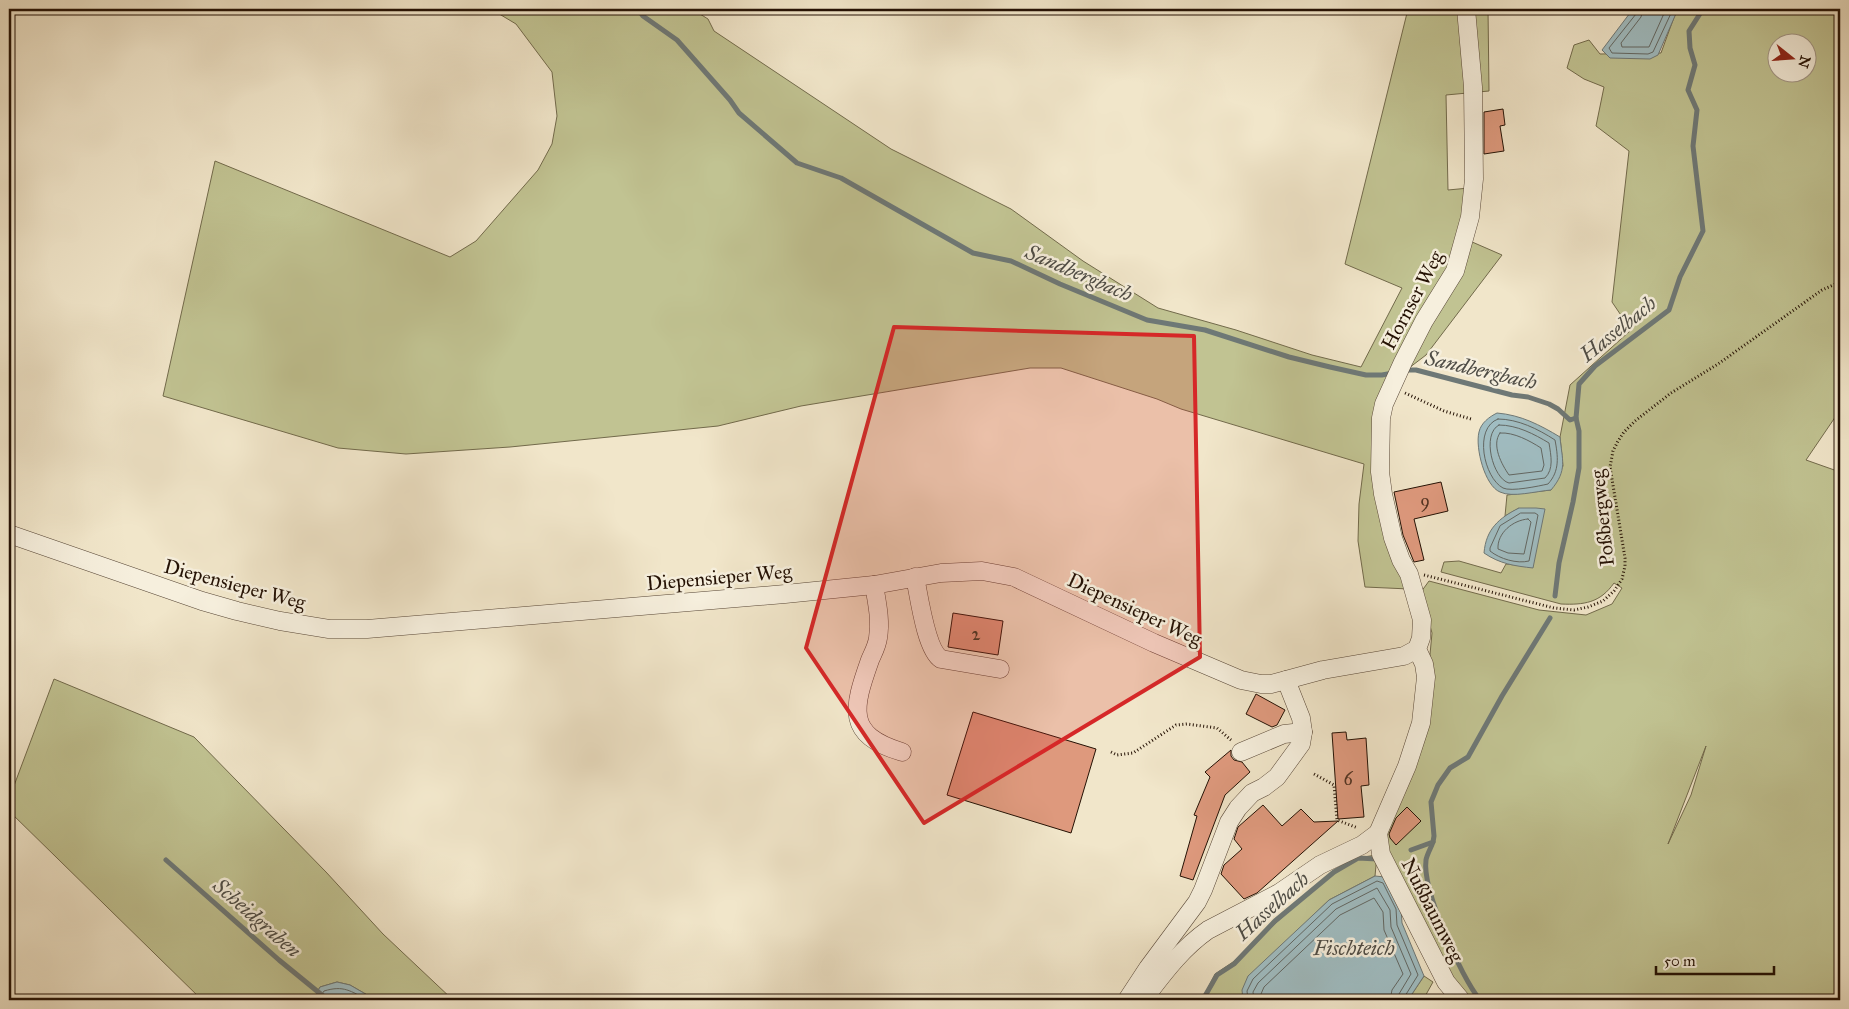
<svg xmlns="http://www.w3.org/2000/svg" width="1849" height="1009" viewBox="0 0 1849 1009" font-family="'IM FELL Great Primer',serif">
	<rect width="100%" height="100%" fill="#f1e6ca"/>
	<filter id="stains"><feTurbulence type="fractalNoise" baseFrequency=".004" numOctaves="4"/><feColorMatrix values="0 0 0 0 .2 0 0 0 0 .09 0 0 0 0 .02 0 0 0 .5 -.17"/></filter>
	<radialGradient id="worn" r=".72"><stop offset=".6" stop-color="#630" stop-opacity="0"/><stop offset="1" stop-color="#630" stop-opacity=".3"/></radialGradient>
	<!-- green -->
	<g fill="#c1c392" stroke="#726a4b" fill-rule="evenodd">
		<polygon points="491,9 692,9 708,19 714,31 891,149 1011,209 1083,261 1158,308 1236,330 1312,355 1361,367 1402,288 1345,264 1408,9 1488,9 1489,91 1446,95 1448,190 1469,188 1463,238 1502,255 1426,355 1388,384 1376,450 1409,589 1365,587 1358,541 1359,504 1364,464 1181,409 1157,399 1061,368 1030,368 801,406 718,426 510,447 406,454 338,448 163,396 215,161 450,257 476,241 538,170 552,144 557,116 552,72 516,24"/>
		<path d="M1677,9h163v401l-34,50 34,12v528h-370l-17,-16 -44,-82 -22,-56 -3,-23 44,-147 4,-43 -11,-41 8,-11 110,29 47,5 26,-11 10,-16 -8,-5c-14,20 -30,22 -53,21l-120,-32 3,-10 15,-1 42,12 5,-9 27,3 -14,-59 -14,8 2,-21 44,-5 12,-24 -3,-29 10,-52 61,-55 -19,-28 17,-151 -33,-25 8,-39 -20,-8 -17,-11 7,-23 15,-5 11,14 61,-1zM1776,42h30v30h-30zM1706,746l-15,49 -23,49z"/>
		<polygon points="54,679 194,737 326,872 383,934 453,1000 376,1000 350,985 337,982 320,987 313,1000 202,1000 9,811 9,799"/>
		<polygon points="1377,855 1375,876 1329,900 1294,934 1242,994 1243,1000 1202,1000 1215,974 1233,962 1334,870 1363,857"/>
		<polygon points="1424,976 1433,982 1423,1000 1408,1000"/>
	</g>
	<!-- water -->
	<g fill="#a0bdc2" stroke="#6e7876">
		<polygon points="1633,9 1678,9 1658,55 1650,59 1610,58 1602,50"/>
		<path d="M1497,413c24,2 43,12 63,24 2,23 8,33 -9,53 -14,1 -39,8 -51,2 -15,-6 -25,-44 -21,-60 2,-9 10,-15 18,-19z"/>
		<path d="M1519,508h17l9,1 -12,59c-18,-2 -33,-4 -49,-15 2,-24 15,-35 35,-45z"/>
		<polygon points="1375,876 1385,877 1401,908 1402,923 1424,976 1408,1000 1243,1000 1242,990 1248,976 1329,900"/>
		<polygon points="337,982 350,985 376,1000 313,1000 320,987"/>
	</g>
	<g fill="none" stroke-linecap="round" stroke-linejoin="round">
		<!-- shore -->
		<g stroke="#626763" stroke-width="1">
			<polyline points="1637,9 1636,14 1609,48 1612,53 1648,54 1653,52 1673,9"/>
			<polyline points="1643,9 1641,17 1621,43 1622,47 1649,47 1666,9"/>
			<path d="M1498,419c20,0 40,10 57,21 3,16 5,31 -7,44 -9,2 -37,8 -45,4 -19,-10 -30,-60 -5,-69z"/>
			<path d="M1499,425c18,0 35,9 50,18 2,13 5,26 -4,35l-36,5c-16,-4 -28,-49 -10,-58z"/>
			<path d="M1500,433c14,-1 30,8 41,15l3,17 -2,6 -33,4c-7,-10 -18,-30 -9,-42z"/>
			<path d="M1521,513h14l3,2 -9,46c-12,3 -29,-2 -39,-10v-3l10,-22z"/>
			<path d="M1528,519l3,3 -7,32 -16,-1 -10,-4c-1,-16 15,-29 30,-30z"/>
			<path d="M318,1000l6,-9c20,-6 26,0 44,9"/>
			<polyline points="1248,1000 1247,991 1253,979 1332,904 1377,881 1383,883 1396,909 1397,925 1418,975 1405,996 1404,1000"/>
			<polyline points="1254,1000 1253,992 1258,983 1336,909 1377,888 1390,910 1391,927 1411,974 1399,994 1398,1000"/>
			<polyline points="1261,1000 1261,994 1264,987 1340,915 1374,898 1383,912 1384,930 1403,974 1392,990 1390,1000"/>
		</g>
		<!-- stream -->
		<g stroke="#6e7876" stroke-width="5">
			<polyline points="638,9 643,16 677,40 730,100 739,113 797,163 841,178 973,253 1011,261 1060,284 1147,320 1205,330 1289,357 1330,367 1366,375 1382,375 1393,373"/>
			<polyline points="1403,370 1416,370 1512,395 1528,397 1549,404 1558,409 1570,420 1576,418"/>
			<polyline points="1555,596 1559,563 1573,502 1579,468 1579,431 1576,418 1579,384 1595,366 1669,310 1680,277 1703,231 1693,146 1697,110 1688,90 1695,65 1690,48 1689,31 1703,9"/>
			<path d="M1433,842c-2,6 -6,12 -7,18 -4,30 35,117 54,140"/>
			<polyline points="1411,850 1433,842 1434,836 1431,802 1438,785 1450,768 1468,757 1502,696 1550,618"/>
			<polyline points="166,860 279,960 328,1000"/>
			<polyline points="1205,1000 1205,996 1217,975 1234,964 1275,921 1334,872 1358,858 1377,859"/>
		</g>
	</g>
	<!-- building -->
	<g fill="#de997d" stroke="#241104">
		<polygon points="1503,109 1505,125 1500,126 1504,151 1484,154 1484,112"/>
		<polygon points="1441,482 1448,511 1414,519 1424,560 1414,562 1403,535 1394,492"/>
		<polygon points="953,613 1003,621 998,655 948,647"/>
		<polygon points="1256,694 1285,710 1277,725 1272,727 1246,714"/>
		<polygon points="973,712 1096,749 1071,833 947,795"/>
		<polygon points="1346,732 1347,740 1366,738 1369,785 1361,786 1364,817 1338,819 1332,733"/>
		<polygon points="1231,750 1231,756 1234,760 1242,762 1250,772 1225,795 1193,880 1180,876 1197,816 1194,815 1210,777 1205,772"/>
		<polygon points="1263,805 1282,826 1301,809 1314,822 1338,821 1257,893 1244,899 1221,874 1224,865 1242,849 1234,839 1238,827"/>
		<polygon points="1407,807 1421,821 1396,845 1390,838 1389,834 1396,818"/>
	</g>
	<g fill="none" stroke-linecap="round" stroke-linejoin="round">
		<defs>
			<g id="minor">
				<polyline points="9,534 202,601 237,611 280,621 329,629 367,629 785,594 874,585 941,573 982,571 1014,577 1154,643 1241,680 1261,684 1271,684 1323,670 1404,656 1417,649"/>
				<path d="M915,577c4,19 11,73 26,82l59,10"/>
				<path d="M874,585c3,18 7,35 4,53 -1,8 -5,15 -8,22 -17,48 -25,75 32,92"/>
				<polyline points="1241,752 1284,734 1303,732"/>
				<polyline points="1378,833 1381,854 1446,982 1461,1000"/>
				<polyline points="1127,1000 1148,968 1197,902 1203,890 1229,822 1238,808 1252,793 1264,787 1277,777 1301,744 1303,732 1301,718 1286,680"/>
				<path d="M1143,1000c20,-26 38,-51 65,-70l71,-37 41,-28 42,-20 16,-12 29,-67 14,-43 5,-46 -2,-13 -7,-15 4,-11 1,-18 -13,-46 -8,-14 -8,-22 -10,-44 -3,-22 1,-54 3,-14 19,-42 21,-41 31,-50 15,-54 4,-38 -1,-92 -7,-78"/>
			</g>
		</defs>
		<!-- minor casing -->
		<use href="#minor" stroke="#574636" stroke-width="19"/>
		<!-- path -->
		<g stroke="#241104" stroke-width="3" stroke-dasharray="1 2.5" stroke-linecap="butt">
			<polyline points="1405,393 1444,411 1471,419"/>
			<polyline points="1424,575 1554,608 1574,610 1588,607 1603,601 1614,591 1622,579 1625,566 1625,558 1610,467 1613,451 1618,441 1624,432 1635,421 1671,393 1718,364 1822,290 1840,282"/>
			<polyline points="1111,752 1117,755 1133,753 1176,725 1187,724 1217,728 1231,740"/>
			<polyline points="1314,774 1334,785 1337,820 1358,828"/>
		</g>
		<!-- minor -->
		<use href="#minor" stroke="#f6efdd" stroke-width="18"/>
	</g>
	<!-- marked area -->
	<path fill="#d62828" fill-opacity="0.2" stroke="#d62828" stroke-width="4" stroke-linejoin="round" d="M894,327l300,9 6,321 -276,166 -118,-175z"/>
	<g text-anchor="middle" stroke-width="5" stroke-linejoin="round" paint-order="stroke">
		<!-- number labels -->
		<g font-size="18" fill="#523322">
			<text x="1425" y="507">9</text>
			<text x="976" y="640">2</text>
			<text x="1348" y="785">6</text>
		</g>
		<!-- street labels -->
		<g font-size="20" fill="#241104" stroke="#f6efdd">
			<text transform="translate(1412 300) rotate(-62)" y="7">Hornser Weg</text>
			<text transform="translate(1602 518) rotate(-96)" y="7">Poßbergweg</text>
			<text transform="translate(719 577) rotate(-5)" y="7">Diepensieper Weg</text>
			<text transform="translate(235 584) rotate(15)" y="7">Diepensieper Weg</text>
			<text transform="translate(1135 609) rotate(25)" y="7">Diepensieper Weg</text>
			<text transform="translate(1433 910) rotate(63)" y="7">Nußbaumweg</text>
		</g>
		<!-- water labels -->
		<g font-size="21" font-style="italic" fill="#4f4d46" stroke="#f6efdd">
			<text transform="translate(1079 273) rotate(23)" y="7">Sandbergbach</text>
			<text transform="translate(1618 329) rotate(-39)" y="7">Hasselbach</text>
			<text transform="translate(1481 370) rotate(13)" y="7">Sandbergbach</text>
			<text transform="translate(1272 906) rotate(-42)" y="7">Hasselbach</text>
			<text transform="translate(257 918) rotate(41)" y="7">Scheidgraben</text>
			<text x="1354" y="955">Fischteich</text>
		</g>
	</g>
	<!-- margin -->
	<rect width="1849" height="1009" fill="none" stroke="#f1e6ca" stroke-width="30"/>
	<rect x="10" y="10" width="1829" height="989" fill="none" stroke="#241104" stroke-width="2.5"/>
	<rect x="15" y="15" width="1819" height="979" fill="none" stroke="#241104"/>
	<!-- north arrow -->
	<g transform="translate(1792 58) rotate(107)"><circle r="24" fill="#f6efdd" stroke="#a29686"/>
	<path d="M0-4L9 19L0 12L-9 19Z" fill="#8f2418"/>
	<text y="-8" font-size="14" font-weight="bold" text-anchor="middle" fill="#241104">N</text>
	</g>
	<!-- scale -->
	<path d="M1656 966v8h118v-8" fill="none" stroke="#241104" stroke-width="2.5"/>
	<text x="1664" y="966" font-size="15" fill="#241104" stroke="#f6efdd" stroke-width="4" paint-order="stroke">50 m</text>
	<rect width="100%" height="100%" filter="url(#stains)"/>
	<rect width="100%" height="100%" fill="url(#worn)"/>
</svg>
